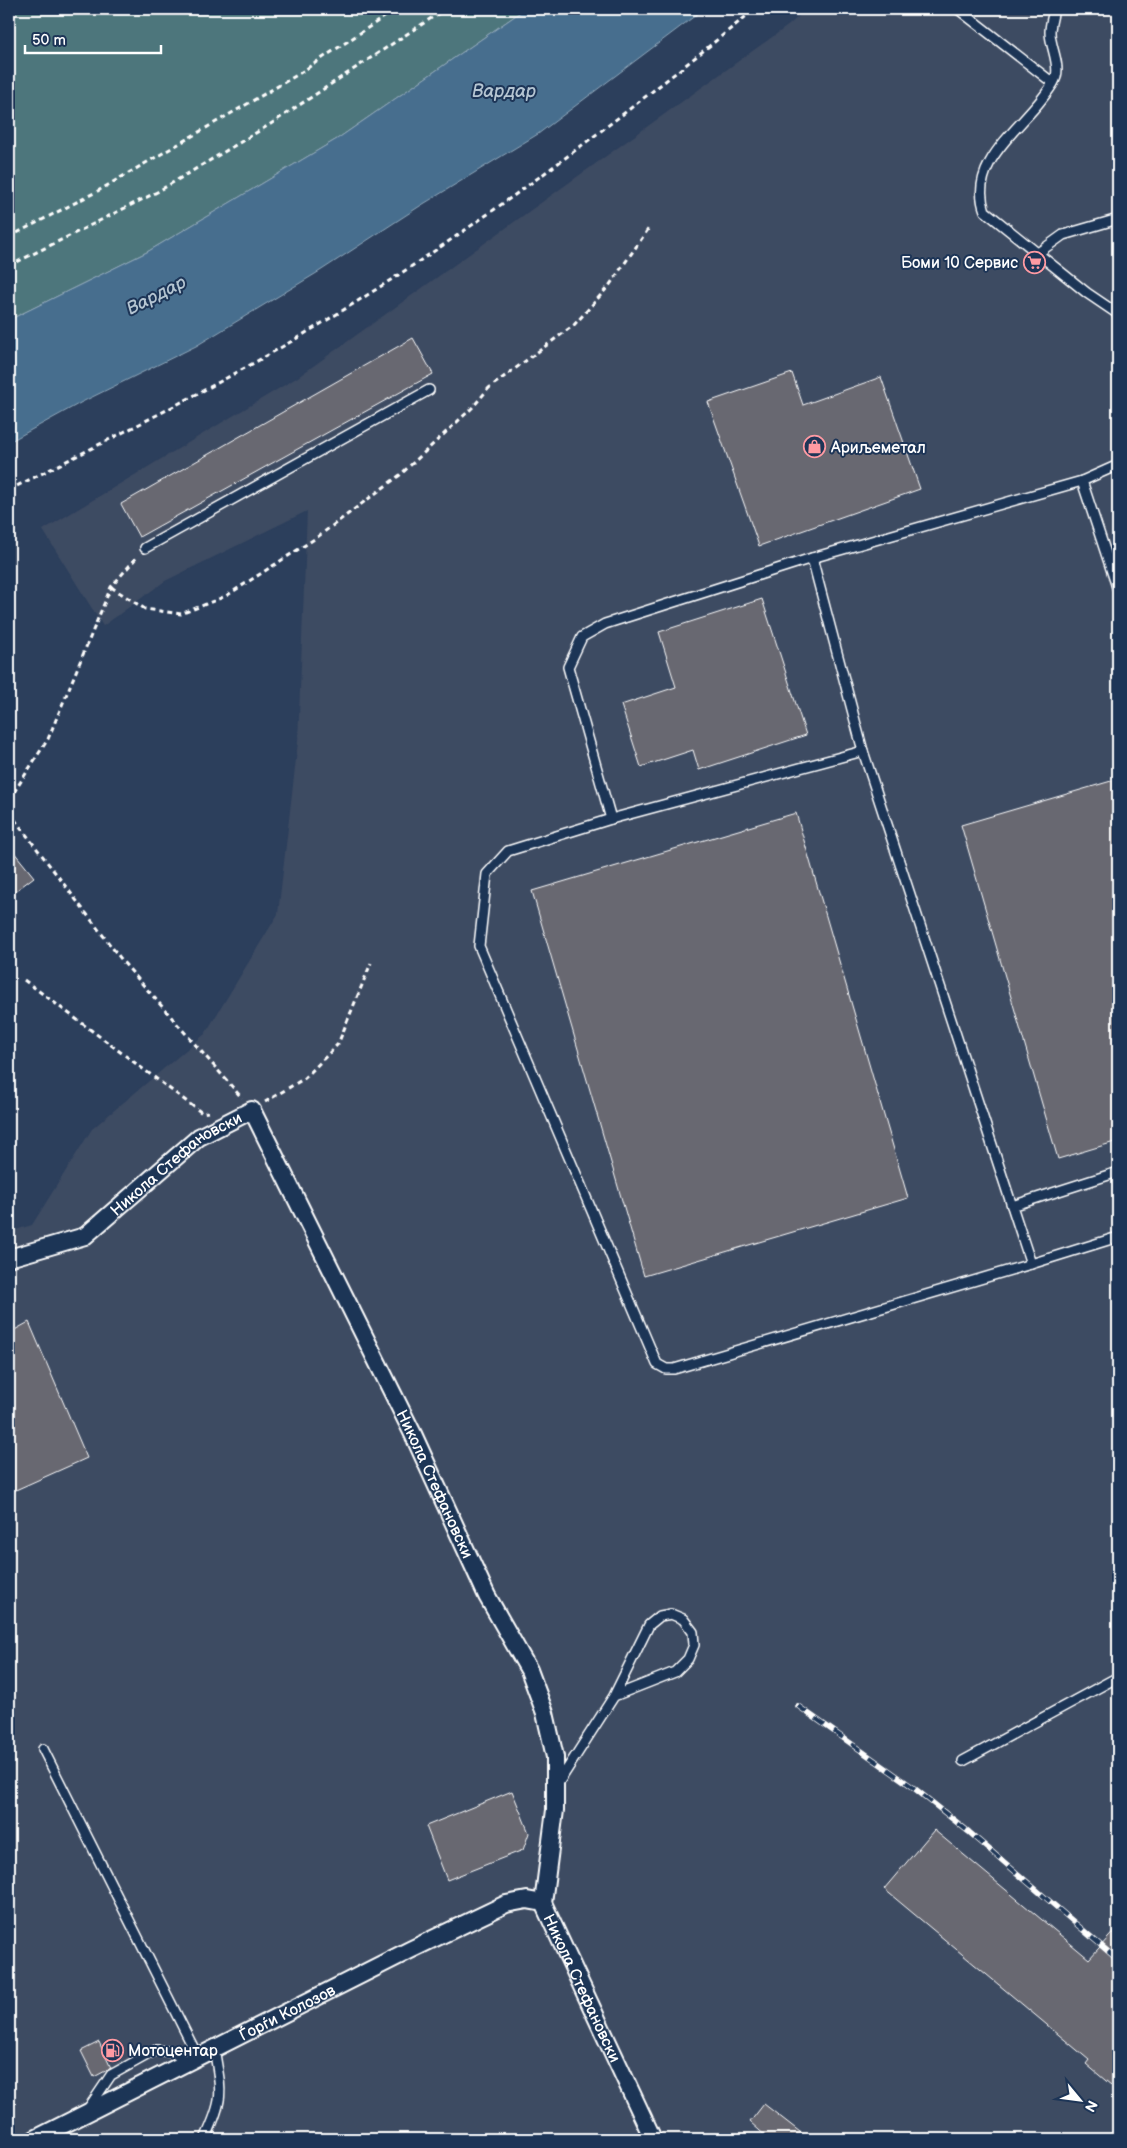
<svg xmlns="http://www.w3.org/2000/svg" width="1127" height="2148" viewBox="0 0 1127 2148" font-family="'Balsamiq Sans',sans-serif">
	<rect width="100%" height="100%" fill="#2c3f5c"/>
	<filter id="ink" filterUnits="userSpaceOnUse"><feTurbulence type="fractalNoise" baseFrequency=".02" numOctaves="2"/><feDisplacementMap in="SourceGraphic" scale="10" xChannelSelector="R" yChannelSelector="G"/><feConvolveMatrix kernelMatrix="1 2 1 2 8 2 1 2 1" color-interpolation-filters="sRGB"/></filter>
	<g filter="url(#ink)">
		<!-- built -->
		<polygon fill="#3e4b62" points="807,9 1118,9 1118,2139 9,2139 9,1232 32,1225 92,1129 205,1034 278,914 298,742 307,511 165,581 103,626 43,530 298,377 789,25"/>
		<!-- green -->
		<polygon fill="#4e767b" stroke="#a6babd" points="9,9 525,9 337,139 147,252 9,320"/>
		<!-- water -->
		<polygon fill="#466e8e" stroke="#90a8bb" points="525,9 704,9 538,134 420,206 320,271 196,346 82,402 9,442 9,320 147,252 337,139"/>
		<!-- building -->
		<g fill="#676771" stroke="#fff">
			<polygon points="413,338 433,374 139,537 121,504"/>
			<polygon points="792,373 803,405 881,377 920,489 759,546 708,402"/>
			<polygon points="762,599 806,735 699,770 693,750 641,767 621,705 676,687 659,632"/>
			<polygon points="1118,779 1118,1141 1058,1159 961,825"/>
			<polygon points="796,813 908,1198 644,1276 532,891"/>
			<polygon points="9,846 34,877 9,896"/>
			<polygon points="29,1322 87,1458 9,1493 9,1333"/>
			<polygon points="512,1791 529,1833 523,1850 447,1880 426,1826"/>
			<polygon points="934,1830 1089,1959 1118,1927 1118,2091 1086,2064 1089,2060 884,1889"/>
			<polygon points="99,2042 111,2068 94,2077 81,2051"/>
			<polygon points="764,2104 809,2139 769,2139 750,2122"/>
		</g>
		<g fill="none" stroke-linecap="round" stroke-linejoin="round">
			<defs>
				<g id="lane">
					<polyline points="958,9 1053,83"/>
					<path d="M1054,9c-1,7 -4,15 -4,23 0,14 10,31 6,45 -3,9 -10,16 -15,23 -25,32 -73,66 -56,111l102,82 31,21"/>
					<polyline points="1038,253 1063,235 1118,219"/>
					<polyline points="1118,465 1082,481 1118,590"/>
					<polyline points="145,548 429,390"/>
					<polyline points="812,558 863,751 1031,1264 1118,1237"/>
					<polyline points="863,751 611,819 508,851 487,874 479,946 657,1364 666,1369 674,1369 1031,1264"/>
					<polyline points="611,819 568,667 582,637 605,624 812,558 1082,481"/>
					<polyline points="1012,1206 1118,1172"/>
					<polyline points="43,1749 198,2057"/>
					<polyline points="963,1761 1118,1677"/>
					<polyline points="557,1785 614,1696 675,1672 688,1659 694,1645 693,1632 683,1619 671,1614 660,1616 649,1625 614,1696"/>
					<polyline points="88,2109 111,2075 156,2050 172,2052 187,2062"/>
					<path d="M206,2137c19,-41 15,-46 8,-89"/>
				</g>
				<g id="street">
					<path id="s1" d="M9,1258l76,-22 114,-99 53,-27 161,324 74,162 42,74 16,43 10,44v53l-12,93 110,236"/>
					<path id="s2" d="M35,2139l375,-189 96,-46 21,-4 16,3"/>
				</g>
			</defs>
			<!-- lane casing -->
			<use href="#lane" stroke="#fff" stroke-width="12"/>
			<!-- street casing -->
			<use href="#street" stroke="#fff" stroke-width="20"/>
			<!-- path -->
			<g stroke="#fff" stroke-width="3" stroke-dasharray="5 4" stroke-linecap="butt">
				<polyline points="9,237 96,192 297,75 396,9"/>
				<polyline points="9,266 157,192 269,125 445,9"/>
				<path d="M9,490c101,-51 203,-101 300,-159 157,-94 304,-206 446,-322"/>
				<polyline points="111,587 145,609 181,614 226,596 316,538 400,475 472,408 489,388 574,325 609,286 649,228"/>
				<polyline points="9,800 48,739 111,587 137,557"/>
				<polyline points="9,812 124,963 242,1098"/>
				<polyline points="24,980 202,1113 208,1112"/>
				<polyline points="265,1102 305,1078 338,1044 371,963"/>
			</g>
			<!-- lane -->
			<use href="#lane" stroke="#1d3557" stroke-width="9"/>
			<!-- street -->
			<use href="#street" stroke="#1d3557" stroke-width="16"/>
			<defs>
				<polyline id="rail" points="798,1706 914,1788 969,1832 1118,1960"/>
			</defs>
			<!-- rail casing -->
			<use href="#rail" stroke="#fff" stroke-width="5.5"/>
			<!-- rail -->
			<use href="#rail" stroke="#1d3557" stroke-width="4" stroke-dasharray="11" stroke-linecap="butt"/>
		</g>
	</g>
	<!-- icons -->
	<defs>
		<symbol id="supermarket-ring" viewBox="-11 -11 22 22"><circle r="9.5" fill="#1d3557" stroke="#ff9aa2" stroke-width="1.5"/><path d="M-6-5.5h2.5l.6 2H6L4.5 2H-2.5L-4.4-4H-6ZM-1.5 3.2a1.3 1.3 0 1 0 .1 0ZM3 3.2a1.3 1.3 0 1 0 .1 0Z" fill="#ff9aa2"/></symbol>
		<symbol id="shop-ring" viewBox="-11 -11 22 22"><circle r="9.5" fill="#1d3557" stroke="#ff9aa2" stroke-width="1.5"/><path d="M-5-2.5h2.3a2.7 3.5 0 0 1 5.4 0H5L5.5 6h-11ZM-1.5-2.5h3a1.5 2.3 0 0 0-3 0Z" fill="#ff9aa2"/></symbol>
		<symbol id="fuel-ring" viewBox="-11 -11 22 22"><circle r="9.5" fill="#1d3557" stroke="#ff9aa2" stroke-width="1.5"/><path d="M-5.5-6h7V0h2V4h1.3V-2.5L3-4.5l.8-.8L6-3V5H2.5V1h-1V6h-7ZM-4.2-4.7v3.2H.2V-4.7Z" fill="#ff9aa2"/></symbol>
	</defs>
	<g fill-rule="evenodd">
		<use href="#supermarket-ring" x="1022" y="250" width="25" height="25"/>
		<use href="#shop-ring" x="802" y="434" width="25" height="25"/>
		<use href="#fuel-ring" x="100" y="2038" width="25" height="25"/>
	</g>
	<g text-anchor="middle" stroke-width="4" stroke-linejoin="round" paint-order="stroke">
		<!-- poi labels -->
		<g font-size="16" fill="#fff" stroke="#1d3557" text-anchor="start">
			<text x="1018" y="268" text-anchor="end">Боми 10 Сервис</text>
			<text x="831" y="453">Ариљеметал</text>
			<text x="128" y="2056">Мотоцентар</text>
		</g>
		<!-- street labels -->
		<g font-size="16" fill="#fff" stroke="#1d3557">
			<text dy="6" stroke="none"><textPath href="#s1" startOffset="196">Никола Стефановски</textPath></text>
			<text dy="6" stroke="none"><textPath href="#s1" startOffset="706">Никола Стефановски</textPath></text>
			<text dy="6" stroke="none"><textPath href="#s1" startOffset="1246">Никола Стефановски</textPath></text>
			<text dy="6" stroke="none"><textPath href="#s2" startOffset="282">Ѓорѓи Колозов</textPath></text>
		</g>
		<!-- water labels -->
		<g font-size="18" font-style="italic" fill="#b5c5d2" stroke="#1d3557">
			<text x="504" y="97">Вардар</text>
			<text transform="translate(156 295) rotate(-27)" y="6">Вардар</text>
		</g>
	</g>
	<!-- margin -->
	<rect width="1127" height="2148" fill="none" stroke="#1d3557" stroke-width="30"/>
	<rect x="15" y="15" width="1097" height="2118" fill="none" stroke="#fff" stroke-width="2" filter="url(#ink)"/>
	<!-- north arrow -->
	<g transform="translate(1080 2100) rotate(119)" stroke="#1d3557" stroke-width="4" paint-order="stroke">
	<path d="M0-4L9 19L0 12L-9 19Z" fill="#ffffff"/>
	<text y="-8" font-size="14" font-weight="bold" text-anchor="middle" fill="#ffffff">N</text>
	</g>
	<!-- scale -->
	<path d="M25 45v8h136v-8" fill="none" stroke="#ffffff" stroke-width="2.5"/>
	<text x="32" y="45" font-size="15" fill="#ffffff" stroke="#1d3557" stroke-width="4" paint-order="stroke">50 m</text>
</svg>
